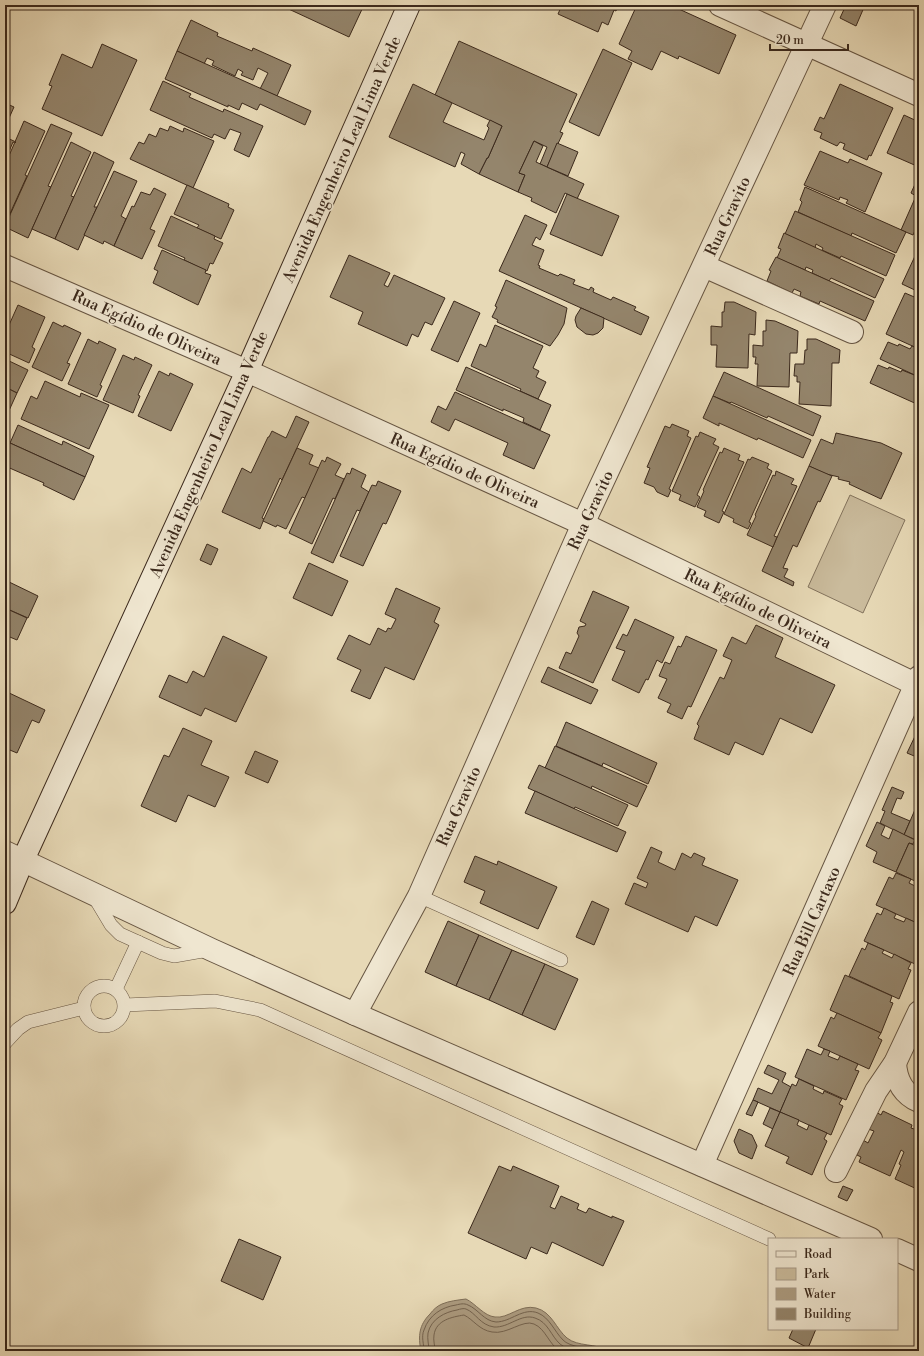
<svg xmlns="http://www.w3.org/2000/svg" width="924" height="1356" viewBox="0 0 924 1356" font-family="'Libre Bodoni',serif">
	<rect width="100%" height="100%" fill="#e7d9b6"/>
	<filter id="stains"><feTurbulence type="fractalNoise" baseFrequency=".005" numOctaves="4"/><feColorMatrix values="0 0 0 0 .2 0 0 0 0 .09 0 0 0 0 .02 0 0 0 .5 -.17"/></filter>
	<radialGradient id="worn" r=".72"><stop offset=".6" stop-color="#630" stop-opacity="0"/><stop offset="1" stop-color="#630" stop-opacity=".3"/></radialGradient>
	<!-- green -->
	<polygon fill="#cabb9c" stroke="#82725c" points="850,495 905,520 863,613 808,587"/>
	<!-- water -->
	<path fill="#ad9d82" stroke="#7f6f59" d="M466,1299c10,5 18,17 29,18 13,2 25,-13 41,-9 16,4 20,21 31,30 11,9 29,5 41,13h-187c-3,-15 -2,-26 9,-37 3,-4 7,-8 12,-10 7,-3 16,-4 24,-5z"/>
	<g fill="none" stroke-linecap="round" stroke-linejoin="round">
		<!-- shore -->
		<g stroke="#74634f" stroke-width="1">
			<path d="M424,1351c0,-7 -3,-14 0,-21 5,-15 18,-23 32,-25 4,-1 8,-2 12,0 10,4 16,16 28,17 15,0 27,-15 42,-9 12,5 16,18 25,27 6,7 28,9 38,11"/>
			<path d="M429,1351c0,-6 -2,-12 -1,-18 3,-14 17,-21 29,-23 3,-1 7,-2 9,-1 10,4 14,16 28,18 15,1 27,-14 41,-9 13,4 16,18 25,26 5,4 11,6 17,7"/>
			<path d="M435,1351c0,-5 -2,-11 -1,-16 2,-15 18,-18 30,-20 10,5 15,15 28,17 15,3 31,-13 42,-8 12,5 15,21 26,27"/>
		</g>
	</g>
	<!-- building -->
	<g fill="#94856c" stroke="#3b291c">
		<polygon points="280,5 364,5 349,37"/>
		<polygon points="562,5 618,5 616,11 614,10 608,25 602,22 598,32 558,14"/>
		<polygon points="637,5 670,5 736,35 719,74 679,56 678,59 661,51 652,70 628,59 632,51 619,44"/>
		<polygon points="846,5 865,5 856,26 840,18"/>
		<polygon points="191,20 218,33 217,36 252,51 253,48 291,65 277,96 260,89 268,73 258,68 253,80 241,75 243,72 238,69 235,76 212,65 214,61 207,58 204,64 177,51"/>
		<polygon points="459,41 577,94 560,132 563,133 547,167 540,164 547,147 534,141 519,173 525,175 518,192 479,174 487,158 488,158 502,126 435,95"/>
		<polygon points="102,44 137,60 102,136 42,109 52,86 49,85 62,54 92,68"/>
		<polygon points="603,49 632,63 599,136 569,122"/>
		<polygon points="177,51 311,111 305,125 260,104 257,110 242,103 239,110 228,105 228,107 165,79"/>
		<polygon points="163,81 191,94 189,97 223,112 224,109 263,126 249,157 234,150 241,133 230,129 225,139 214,134 212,138 150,110"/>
		<polygon points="413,84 452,103 443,122 484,140 489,128 487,126 490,120 502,126 488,158 487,158 479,174 461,164 465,154 461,152 455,167 389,137"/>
		<polygon points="840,84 893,108 871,156 869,155 867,160 843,149 845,144 840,142 837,146 820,138 822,133 814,130 820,117 824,119"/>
		<polygon points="5,103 14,107 5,127"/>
		<polygon points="904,115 919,122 919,167 887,153"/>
		<polygon points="24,121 45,131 25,175 27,176 8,218 5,216 5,165"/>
		<polygon points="51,124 72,133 48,186 51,187 28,238 5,227 5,226"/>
		<polygon points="170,126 183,132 184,128 214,141 193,188 130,159 139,142 144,144 149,134 156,137 160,128 168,131"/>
		<polygon points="5,137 16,142 15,143 13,142 5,161"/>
		<polygon points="534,141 543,146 536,162 584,184 577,199 565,193 556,213 531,201 532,198 518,192 525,175 519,173"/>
		<polygon points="71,142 91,152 71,196 74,197 55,239 32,229"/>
		<polygon points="557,143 578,152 568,176 547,167"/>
		<polygon points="820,151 848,163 850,159 882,173 865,212 846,203 848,200 840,197 839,200 804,185"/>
		<polygon points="94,152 114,162 94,207 97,207 78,250 55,239"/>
		<polygon points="114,171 137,181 121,216 126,219 114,246 104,241 103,244 84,235"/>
		<polygon points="916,182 919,183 919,222 913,235 901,230 916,196 911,193"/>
		<polygon points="187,185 229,204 228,207 234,210 221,239 197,228 199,225 174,214"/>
		<polygon points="805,187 906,232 896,253 852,233 851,236 798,212 802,202 800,200"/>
		<polygon points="154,188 166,194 150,229 155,231 142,259 114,246 132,206 134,207 141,192 150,195"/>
		<polygon points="567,194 619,216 602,256 550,234"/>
		<polygon points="795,211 895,255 886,276 841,256 840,258 822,250 823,248 816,244 815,248 785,234"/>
		<polygon points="525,215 547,225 540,240 536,237 532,245 544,250 538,265 540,266 539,268 558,276 560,274 575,280 573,284 589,290 591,287 594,289 593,292 611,300 613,297 636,307 634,310 649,317 641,335 499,271"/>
		<polygon points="171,216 215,236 214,239 223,243 213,264 210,263 207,271 184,260 185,258 158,246"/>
		<polygon points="784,233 884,279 875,298 831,278 829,281 812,273 813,270 806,267 805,270 777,258 781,249 778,248"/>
		<polygon points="162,250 206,270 205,273 211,275 198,305 153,283 158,271 154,269"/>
		<polygon points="349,255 390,273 384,285 388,287 394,275 445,298 432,325 425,322 418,337 412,334 407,346 358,324 363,312 330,297"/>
		<polygon points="915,256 919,257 919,292 902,284"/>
		<polygon points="776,257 874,301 865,321 820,301 819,304 800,296 801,292 794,289 792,293 767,281 771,271 769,270"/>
		<polygon points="506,280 567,308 564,324 558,335 550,346 497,322 498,320 492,317 497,307 495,306"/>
		<polygon points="905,293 919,299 919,349 886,334"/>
		<polygon points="454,301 480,313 458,362 431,350"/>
		<polygon points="725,302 734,302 756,312 755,335 749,334 748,368 716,367 717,345 711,345 711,326 722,327 722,312 724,312"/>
		<polygon points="18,305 45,317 32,347 35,349 29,363 5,352 5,334"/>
		<polygon points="581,308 604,318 603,328 598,333 593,335 586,334 577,327 575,320 576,316"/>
		<polygon points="766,320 775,321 798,331 797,353 790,353 789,387 757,386 758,364 755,364 756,357 753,357 753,345 763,346 763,331 766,331"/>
		<polygon points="53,322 63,327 64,325 81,333 67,363 70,364 62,381 32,367"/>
		<polygon points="495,325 543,346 533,368 539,371 536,377 546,382 538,399 520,391 521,389 471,366 480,344 486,347"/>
		<polygon points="88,339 98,344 99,341 116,349 100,385 102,386 97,397 68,384"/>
		<polygon points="807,339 816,339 840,350 839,363 832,363 831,406 799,404 800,382 797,382 797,376 794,376 795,364 804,364 805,350 807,350"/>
		<polygon points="888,342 898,346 899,344 910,349 912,346 919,349 919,377 880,359"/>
		<polygon points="123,355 134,360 135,357 152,365 138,395 140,396 133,413 103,400"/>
		<polygon points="5,359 28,370 17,393 5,387"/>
		<polygon points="878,365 888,369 889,367 901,372 902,370 919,377 919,405 870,383"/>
		<polygon points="466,367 551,405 540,430 523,422 524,418 503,409 503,411 456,390"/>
		<polygon points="159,371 169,376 170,373 193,384 171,431 138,416"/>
		<polygon points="724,372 821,416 813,436 768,416 767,418 731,402 730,403 713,396"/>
		<polygon points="45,381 80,397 81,393 109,405 89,449 21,419 31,396 37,399"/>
		<polygon points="5,387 17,393 7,415 5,414"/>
		<polygon points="455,392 550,435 534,469 503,455 508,443 455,419 449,431 431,422 438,406 446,410"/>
		<polygon points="713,396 811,440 803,458 758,438 757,440 719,423 719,426 703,418"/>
		<polygon points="296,416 309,422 282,480 280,478 262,518 264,519 260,529 222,512 242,468 251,473 268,437 269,437 272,431 286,438"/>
		<polygon points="672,424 689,431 687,436 691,438 669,489 671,490 668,497 657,492 654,487 644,483 650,468 647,467 665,426 670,428"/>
		<polygon points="18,425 62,445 63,441 94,456 85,477 10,443"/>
		<polygon points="700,432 716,439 713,444 719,447 697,495 700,497 695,507 679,500 681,495 672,491 696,436 698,437"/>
		<polygon points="836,433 881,443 902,453 881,499 849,484 850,482 838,479 839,477 826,474 809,466 821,439 833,444"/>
		<polygon points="10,443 85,477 74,500 43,485 44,483 5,466 5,454"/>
		<polygon points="297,448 313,455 309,464 319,468 305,498 302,497 286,529 277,525 276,527 263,521"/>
		<polygon points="724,448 740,455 738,460 744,462 722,511 724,512 719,523 704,516 706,511 697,507 704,491 703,490 720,452 722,453"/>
		<polygon points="327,457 341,464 335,475 344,479 335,499 333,498 312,544 289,533 322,460 325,462"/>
		<polygon points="752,457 769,464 767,468 772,471 749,522 751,523 748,529 733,522 734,519 724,514 748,459 750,460"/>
		<polygon points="809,466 832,476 820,502 818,501 797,547 793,545 783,568 788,569 784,577 794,582 793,586 762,571"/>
		<polygon points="352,468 366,475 361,487 369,492 360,511 357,510 333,563 311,553 347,473 350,474"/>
		<polygon points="776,471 794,479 791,484 797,486 774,536 777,537 773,547 747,535 756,516 755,515 773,475 775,476"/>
		<polygon points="378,481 401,491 386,524 383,523 363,566 340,556 371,487 372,485 376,486"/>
		<polygon points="207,544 218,549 211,565 200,560"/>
		<polygon points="309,563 348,581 332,616 293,598"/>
		<polygon points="5,580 38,596 28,618 5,608"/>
		<polygon points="396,588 440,608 434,622 439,625 414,680 385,667 370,699 351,691 361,670 337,659 349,635 370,645 378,628 386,632 388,628 391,629 396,619 385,614"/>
		<polygon points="593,591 629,607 593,683 559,668 566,652 571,654 579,636 577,633 579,627 585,626 586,624 580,621"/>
		<polygon points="5,608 27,618 17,640 5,635"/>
		<polygon points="635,619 674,637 662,663 657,660 648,680 646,679 639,693 612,680 625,651 616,648 623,634 627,636"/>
		<polygon points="756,625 783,638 775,657 835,685 812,733 780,718 763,755 735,742 729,755 694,739 699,726 697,724 720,677 724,679 732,660 723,656 732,637 746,644"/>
		<polygon points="223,636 267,657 236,722 205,708 201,716 159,697 169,675 187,683 193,671 204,677"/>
		<polygon points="686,636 717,650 691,707 688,706 682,719 667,712 671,704 658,698 667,679 659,676 665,662 670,664 678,646 681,647"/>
		<polygon points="548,667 598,690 591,704 541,682"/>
		<polygon points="5,691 45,710 39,723 32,720 17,753 5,748"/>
		<polygon points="566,722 657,763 648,784 603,763 602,766 556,746"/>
		<polygon points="183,728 212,741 201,765 229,777 215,807 188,795 176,822 141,806 164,755 169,757"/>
		<polygon points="917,732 919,733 919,758 907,753"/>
		<polygon points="555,746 647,786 637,807 592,786 591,789 545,768"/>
		<polygon points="255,751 278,761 268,783 245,773"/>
		<polygon points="539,765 628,805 618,826 575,807 574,809 528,788"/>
		<polygon points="892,787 904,792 901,799 897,798 891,813 910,821 904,835 880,823 885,811 882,810"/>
		<polygon points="535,791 626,832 617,852 525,813"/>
		<polygon points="917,805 919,806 919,841 904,835"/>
		<polygon points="877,822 885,826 881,835 889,839 893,829 915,840 913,844 909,843 896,872 873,862 877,852 866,846"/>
		<polygon points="909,843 919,847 919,883 896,872"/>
		<polygon points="651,847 662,852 658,862 675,870 682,853 691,858 694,853 705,858 702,865 738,880 717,926 695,916 688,932 625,904 634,883 646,888 648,883 637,878"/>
		<polygon points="475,856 497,865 498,861 557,887 538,929 480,903 485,891 464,882"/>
		<polygon points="896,873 911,879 909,883 919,888 919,924 876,905 889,877 893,879"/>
		<polygon points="592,901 609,909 594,945 576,937"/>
		<polygon points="884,908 896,914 894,918 904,922 906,918 919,924 919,956 915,964 864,941 877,913 881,915"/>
		<polygon points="448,921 479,935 456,986 425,972"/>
		<polygon points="479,935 512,950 489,1000 456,986"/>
		<polygon points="868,943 884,950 882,953 892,958 894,954 911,963 908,969 911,970 899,999 849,976 862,948 865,950"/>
		<polygon points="512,950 545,964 522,1015 489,1000"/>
		<polygon points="545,964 578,979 555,1030 522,1015"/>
		<polygon points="845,975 892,996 890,1002 893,1003 881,1033 830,1010"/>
		<polygon points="837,1013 881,1033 878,1038 882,1040 869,1069 818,1046 831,1017 834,1019"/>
		<polygon points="807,1049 821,1055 824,1049 830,1051 828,1056 838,1060 840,1056 858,1064 855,1070 859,1071 846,1100 795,1077"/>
		<polygon points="768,1065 786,1073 782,1082 791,1087 780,1112 753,1100 758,1088 772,1094 779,1080 764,1073"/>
		<polygon points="799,1079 814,1086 813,1089 823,1094 824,1091 842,1099 839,1104 843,1106 831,1135 780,1112 792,1084 796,1086"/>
		<polygon points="753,1100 758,1102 752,1116 746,1114"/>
		<polygon points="770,1108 780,1112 773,1129 763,1124"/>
		<polygon points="883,1111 912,1125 911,1128 917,1130 918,1127 919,1127 919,1190 895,1179 901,1165 899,1164 904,1152 901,1150 890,1176 859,1162 861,1157 857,1155 863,1140 868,1143 874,1131 868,1129 876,1112 881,1115"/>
		<polygon points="780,1112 799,1120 797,1125 807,1130 809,1125 827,1133 824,1139 827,1141 812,1175 786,1163 789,1157 765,1146"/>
		<polygon points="739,1129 752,1135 757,1146 752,1159 739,1153 734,1141"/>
		<polygon points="499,1166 511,1171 513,1166 559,1186 550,1207 555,1209 561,1196 579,1204 577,1209 586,1213 589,1208 612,1218 612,1216 624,1221 603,1266 552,1242 547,1254 531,1247 526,1259 468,1233"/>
		<polygon points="843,1186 853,1190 847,1201 838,1197"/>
		<polygon points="239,1239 281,1257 263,1300 221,1281"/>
		<polygon points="793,1329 816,1329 808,1348 789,1338"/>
	</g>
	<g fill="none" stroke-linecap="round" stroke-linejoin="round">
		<defs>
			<g id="lane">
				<polyline points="93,895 111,925 120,934 162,953 174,956 208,950"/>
				<polyline points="419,896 561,960"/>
				<circle cx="104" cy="1006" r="20"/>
				<polyline points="116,989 138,942"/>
				<polyline points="125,1005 215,1001 260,1010 769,1239"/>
				<polyline points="5,1043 18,1029 28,1022 84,1008"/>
			</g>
			<g id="street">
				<polyline points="720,5 919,95"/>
				<polyline points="5,266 247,371 583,524 919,686"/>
				<polyline points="704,266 852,332"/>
				<polyline points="5,852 212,950 355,1014 871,1239"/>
				<polyline points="355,1014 419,896 583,524 825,5"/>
				<path d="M895,1063c1,17 8,31 24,38"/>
				<polyline points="702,1165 919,677"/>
				<polyline points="836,1171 876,1091 895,1063 919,1012"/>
				<polyline points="897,1250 919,1260"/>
			</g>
			<polyline id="secondary" points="5,903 23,860 247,371 409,5"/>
		</defs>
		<!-- lane casing -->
		<use href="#lane" stroke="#665542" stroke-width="14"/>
		<!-- street casing -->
		<use href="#street" stroke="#665542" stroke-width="24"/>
		<!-- secondary casing -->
		<use href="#secondary" stroke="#3b291c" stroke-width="24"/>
		<!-- lane -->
		<use href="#lane" stroke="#efe6d0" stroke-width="13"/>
		<!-- street -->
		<use href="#street" stroke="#efe6d0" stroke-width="22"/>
		<!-- secondary -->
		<use href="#secondary" stroke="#efe6d0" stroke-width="22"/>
	</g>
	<g text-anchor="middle" stroke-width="3.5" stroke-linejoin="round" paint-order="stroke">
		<!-- street labels -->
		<g font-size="16" fill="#3b291c" stroke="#efe6d0">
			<text transform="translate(341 159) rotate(-66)" y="6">Avenida Engenheiro Leal Lima Verde</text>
			<text transform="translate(727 216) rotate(-65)" y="6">Rua Gravito</text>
			<text transform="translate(147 327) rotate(24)" y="6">Rua Egídio de Oliveira</text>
			<text transform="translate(208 454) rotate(-66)" y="6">Avenida Engenheiro Leal Lima Verde</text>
			<text transform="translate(465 470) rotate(24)" y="6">Rua Egídio de Oliveira</text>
			<text transform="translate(590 510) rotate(-65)" y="6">Rua Gravito</text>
			<text transform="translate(758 608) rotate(26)" y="6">Rua Egídio de Oliveira</text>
			<text transform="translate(458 806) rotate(-66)" y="6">Rua Gravito</text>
			<text transform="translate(811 921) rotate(-66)" y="6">Rua Bill Cartaxo</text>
		</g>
	</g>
	<!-- margin -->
	<rect width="924" height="1356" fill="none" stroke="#e7d9b6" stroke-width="20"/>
	<rect x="6" y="6" width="912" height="1344" fill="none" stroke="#3b291c" stroke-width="2"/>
	<rect x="10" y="10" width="904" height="1336" fill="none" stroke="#3b291c"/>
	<!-- legend -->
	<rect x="768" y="1238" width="130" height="92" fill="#efe6d0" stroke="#a79a88"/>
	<rect x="776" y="1251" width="20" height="6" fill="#efe6d0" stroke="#a79a88"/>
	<text x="804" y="1258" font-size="12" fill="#3b291c">Road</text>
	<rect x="776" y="1268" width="20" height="12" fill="#cabb9c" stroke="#a79a88"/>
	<text x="804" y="1278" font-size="12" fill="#3b291c">Park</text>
	<rect x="776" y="1288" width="20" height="12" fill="#ad9d82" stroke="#a79a88"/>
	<text x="804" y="1298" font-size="12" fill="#3b291c">Water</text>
	<rect x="776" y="1308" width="20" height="12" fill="#94856c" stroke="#a79a88"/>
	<text x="804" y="1318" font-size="12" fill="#3b291c">Building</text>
	<!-- scale -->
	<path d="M770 44v6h78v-6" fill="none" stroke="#3b291c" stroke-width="2"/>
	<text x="776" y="44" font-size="12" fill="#3b291c" stroke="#efe6d0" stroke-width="3" paint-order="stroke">20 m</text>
	<rect width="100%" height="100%" filter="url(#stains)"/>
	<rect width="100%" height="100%" fill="url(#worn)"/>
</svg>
